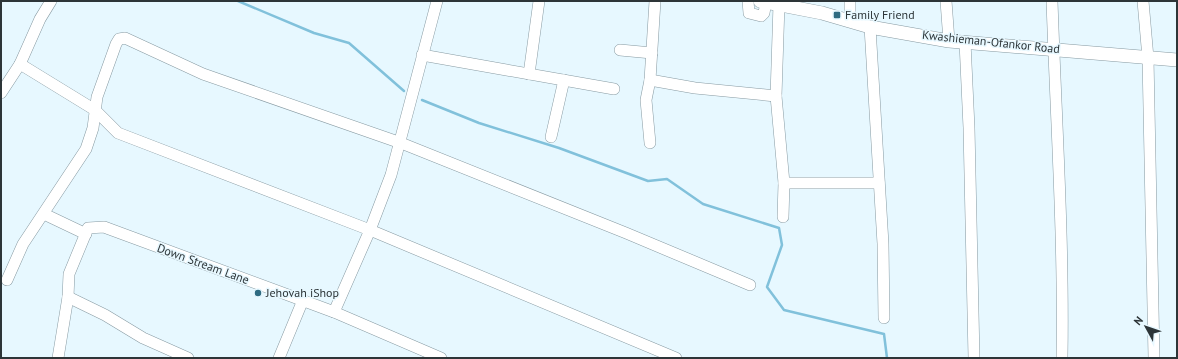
<svg xmlns="http://www.w3.org/2000/svg" width="1178" height="359" viewBox="0 0 1178 359" font-family="'PT Sans',sans-serif">
	<rect width="100%" height="100%" fill="#e7f8ff"/>
	<g fill="none" stroke-linecap="round" stroke-linejoin="round">
		<!-- stream -->
		<g stroke="#81c1db" stroke-width="2.5">
			<polyline points="238,1 314,33 349,43 404,91"/>
			<polyline points="422,100 479,123 559,148 648,181 667,179 703,204 779,228 782,245 767,287 784,310 884,334 887,358"/>
		</g>
		<defs>
			<g id="minor">
				<polyline points="748,1 749,13 761,16 764,13 766,2"/>
				<polyline points="850,1 850,20"/>
				<polyline points="946,1 949,41"/>
				<path d="M1052,1c4,119 12,238 10,357"/>
				<polyline points="1143,1 1148,58 1154,358"/>
				<polyline points="779,4 776,96 784,183 783,217"/>
				<polyline points="870,27 883,244 884,318"/>
				<polyline points="965,42 969,128 974,358"/>
				<polyline points="620,50 652,53"/>
				<polyline points="422,55 614,89"/>
				<polyline points="20,64 95,110 118,133 370,230 676,358"/>
				<polyline points="529,74 539,1"/>
				<polyline points="650,80 695,88 776,96"/>
				<polyline points="1,93 20,64 40,19 51,1"/>
				<polyline points="551,137 564,80"/>
				<polyline points="650,143 646,100 650,80 655,1"/>
				<polyline points="784,183 879,183"/>
				<polyline points="44,214 86,234"/>
				<polyline points="7,280 23,244 86,149 93,128 97,97 116,44 119,39 125,38 203,74 401,143 626,233 750,285"/>
				<polyline points="68,297 105,315 143,338 188,358"/>
				<polyline points="334,312 370,230 391,175 437,1"/>
				<polyline points="58,358 68,297 69,274 88,228 104,227 334,312 441,358"/>
				<polyline points="279,358 303,300"/>
			</g>
			<polyline id="major" points="760,1 822,13 870,27 949,41 1177,60"/>
		</defs>
		<!-- minor casing -->
		<use href="#minor" stroke="#879aa2" stroke-width="12"/>
		<!-- major casing -->
		<use href="#major" stroke="#879aa2" stroke-width="14"/>
		<!-- minor -->
		<use href="#minor" stroke="#fff" stroke-width="11"/>
		<!-- major -->
		<use href="#major" stroke="#fff" stroke-width="13"/>
	</g>
	<!-- markers -->
	<g fill="#2e6b82" stroke="#e7f8ff" stroke-width="1.5">
		<rect x="833" y="11" width="8" height="8" rx="2"/>
		<circle cx="258" cy="293" r="4"/>
	</g>
	<g text-anchor="middle" stroke-width="3" stroke-linejoin="round" paint-order="stroke">
		<!-- poi labels -->
		<g font-size="12" fill="#2d3538" stroke="#e7f8ff" text-anchor="start">
			<text x="845" y="19">Family Friend</text>
			<text x="266" y="297">Jehovah iShop</text>
		</g>
		<!-- street labels -->
		<g font-size="12" fill="#2d3538" stroke="#e7f8ff">
			<text transform="translate(991 42) rotate(6)" y="4">Kwashieman-Ofankor Road</text>
			<text transform="translate(203 264) rotate(20)" y="4">Down Stream Lane</text>
		</g>
	</g>
	<!-- border -->
	<rect width="1178" height="359" fill="none" stroke="#2d3538" stroke-width="4"/>
	<!-- north arrow -->
	<g transform="translate(1146 327) rotate(310)" stroke="#e7f8ff" stroke-width="3" paint-order="stroke">
	<path d="M0-3L7 15L0 10L-7 15Z" fill="#2d3538"/>
	<text y="-6" font-size="11" font-weight="bold" text-anchor="middle" fill="#2d3538">N</text>
	</g>
</svg>
